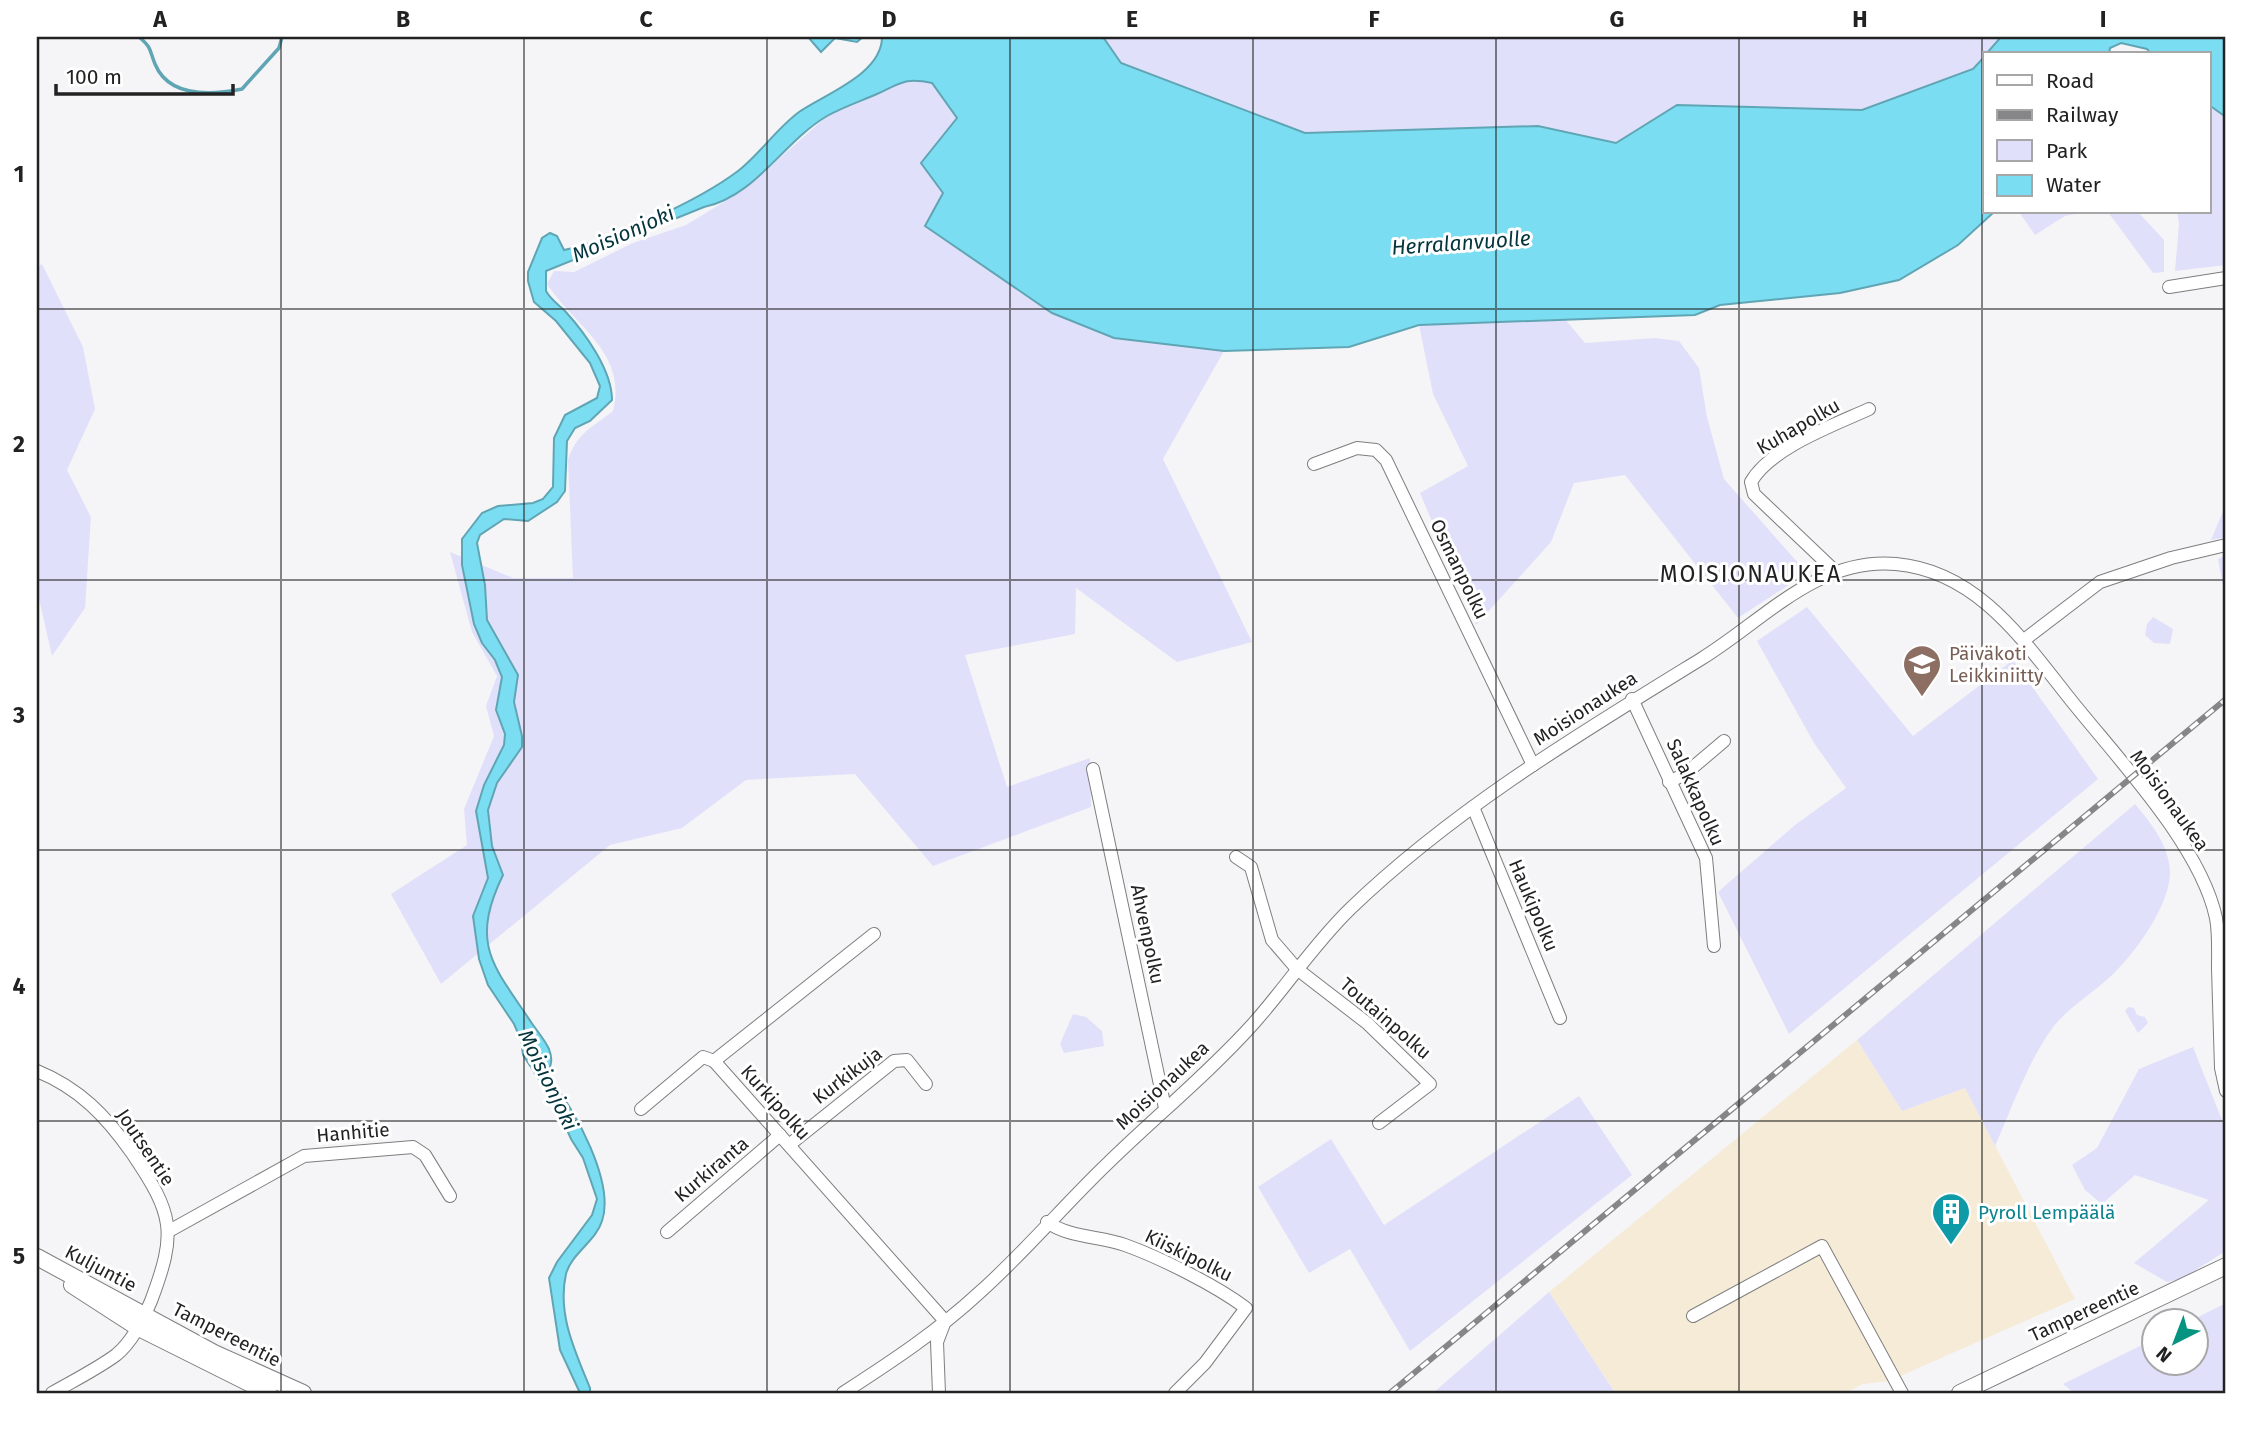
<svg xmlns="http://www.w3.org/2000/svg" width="2263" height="1430" viewBox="0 0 2263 1430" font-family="'Fira Sans',sans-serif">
	<rect width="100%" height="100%" fill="#f5f5f7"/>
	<!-- industrial -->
	<polygon fill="#f5ebd6" points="1857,1040 1902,1111 1965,1088 2075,1299 1889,1381 1863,1384 1846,1393 1615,1393 1549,1292"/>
	<!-- green -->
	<g fill="#e1e0fb">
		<polygon points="1103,37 2001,37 1974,69 1862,110 1677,105 1617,143 1538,126 1305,133 1121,63"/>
		<path d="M911,78l21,5 25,36 -36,44 22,30 -18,34 127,86 62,25 110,13 -61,108 89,183 -75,20 -101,-74 -1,46 -110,21 42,132 83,-29 1,49 -158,59 -78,-92 -109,6 -64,48 -72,17 -169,139 -50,-90 76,-49 -3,-36 30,-73 -8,-30 11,-30 -25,-44 -22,-80 63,26h60l-5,-118c9,-28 24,-32 45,-49 15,-59 -39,-85 -66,-127l7,-13 20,1 59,-29 53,-18 59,-36 82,-73z"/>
		<polygon points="2209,105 2226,117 2226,265 2175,271 2179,224 2177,212 2209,212"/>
		<polygon points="2019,212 2086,212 2065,216 2035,235"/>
		<polygon points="2108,212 2138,212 2164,240 2164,272 2153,273"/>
		<polygon points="42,264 83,347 95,409 67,470 91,517 85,608 52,656 37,590 37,267"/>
		<polygon points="1565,319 1585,343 1655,338 1679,341 1699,368 1707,417 1724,479 1807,573 1738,618 1625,475 1574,483 1551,542 1476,625 1420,493 1468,466 1433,394 1419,325"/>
		<polygon points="2226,504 2226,537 2211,540"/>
		<polygon points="2226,555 2226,602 2218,559"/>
		<polygon points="1807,607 1913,736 2013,660 2098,779 1789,1034 1718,892 1795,825 1846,788 1814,743 1757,641"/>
		<polygon points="2153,617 2173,629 2170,644 2154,643 2145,635 2147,624"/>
		<path d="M2135,804c16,19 33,40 35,66 2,33 -35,84 -59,106 -18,17 -45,33 -60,54 -24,34 -39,78 -56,116l-30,-58 -63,23 -45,-71z"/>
		<polygon points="2128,1007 2134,1008 2137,1015 2145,1017 2148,1023 2138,1033 2125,1011"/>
		<polygon points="1073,1014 1086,1017 1102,1031 1104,1046 1064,1053 1060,1044"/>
		<polygon points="2193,1047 2226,1130 2226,1251 2181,1279 2167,1282 2134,1263 2209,1200 2135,1175 2102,1204 2085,1190 2072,1165 2097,1148 2139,1069"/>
		<polygon points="1579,1096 1632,1175 1410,1351 1350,1249 1309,1273 1258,1187 1331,1139 1384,1225"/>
		<polygon points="1549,1292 1615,1393 1433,1393"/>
		<polygon points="2226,1303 2226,1393 2074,1393 2063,1384 2154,1339 2154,1364 2196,1364 2196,1322 2190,1321"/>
	</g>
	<!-- water -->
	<g fill="#7bddf2" stroke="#60a5b4" stroke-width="2">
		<polygon points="808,37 863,37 857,42 835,38 821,52"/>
		<path d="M882,37h221l18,26 184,70 233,-7 78,17 61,-38 185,5 111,-41 12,-13v156h9l-36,33 -59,35 -59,13 -120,12 -25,10 -276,10 -70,22 -125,4 -110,-13 -62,-25 -127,-87 18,-33 -22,-30 36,-45 -25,-35c-27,-6 -31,0 -55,11 -16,7 -34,13 -50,22 -44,26 -71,80 -123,91l-158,64v20c5,9 12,13 19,20 20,22 47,59 47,89l-22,21 -15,7 -8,13 -2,50 -8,11 -29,19 -24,-2 -24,16 -3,8 8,42 2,35 31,55 -4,27 8,34v11l-25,36 -9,27 4,36 11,29c-34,70 -9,91 28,147 6,9 14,18 18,27 6,15 -2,19 0,30 26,29 66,104 53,142 -6,20 -31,33 -36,53 -9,40 9,77 24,114v5h-10l-20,-43 -11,-72 8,-16 35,-47 5,-16 -14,-41 -12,-19 -14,-32 -34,-52 -2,-15 -7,-16 -26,-39 -9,-26 -6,-43 15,-38 -12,-67 8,-26 20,-40 1,-11 -9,-24 6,-33 -7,-17 -13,-17 -8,-19 -12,-59v-26l20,-26 16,-7 35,-3 10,-4 10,-12 1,-49 11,-23 32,-17 3,-12 -10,-23 -34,-42 -22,-19 -6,-21v-9l14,-34 8,-5 7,3 7,14c49,-10 134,-49 174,-79 22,-17 38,-42 61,-59 26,-18 83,-38 83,-75z"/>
		<polygon points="2001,37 2226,37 2226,117 2209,105 2209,54 2151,54 2147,49 2121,43 2110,48 2109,54 1986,54"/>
	</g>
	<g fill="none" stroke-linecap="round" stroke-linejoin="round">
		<!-- stream -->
		<path stroke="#60a5b4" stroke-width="3.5" d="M139,37c13,11 10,12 16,27 14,34 57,31 87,25l37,-41 3,-11"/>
		<defs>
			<g id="minor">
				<polyline points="2169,287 2226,278"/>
				<polyline points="1314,464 1357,448 1376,450 1386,460 1533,765"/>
				<path d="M1836,572l-82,-78 -3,-12c19,-34 83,-57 118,-73"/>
				<polyline points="2024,640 2100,582 2171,558 2226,545"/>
				<polyline points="1632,699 1706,858 1714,946"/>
				<polyline points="1093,769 1165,1108"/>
				<polyline points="1669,782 1685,774 1724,741"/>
				<polyline points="1473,807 1560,1018"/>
				<polyline points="1236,857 1251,867 1272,940 1297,969 1367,1023 1430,1084 1379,1123"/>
				<polyline points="714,1061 945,1321 937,1342 939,1393"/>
				<polyline points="714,1061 874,934"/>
				<path d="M37,1071c42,17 69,45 95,82 42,62 45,79 19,148 -7,18 -20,42 -35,54 -19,14 -43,26 -64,38"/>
				<polyline points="641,1109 703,1057 714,1061"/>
				<polyline points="789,1145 894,1061 907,1060 926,1084"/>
				<path d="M1047,1222c23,16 52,14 78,23 36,13 90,40 121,63l-41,55 -30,30"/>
				<polyline points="169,1231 304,1156 413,1147 425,1155 450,1196"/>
				<polyline points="667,1232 780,1135"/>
				<polyline points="1693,1316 1822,1246 1902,1393"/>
				<path d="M843,1393c48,-31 95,-62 137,-101 45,-40 84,-87 128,-129 47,-46 100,-89 145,-139 33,-37 61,-80 97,-115 104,-100 229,-175 351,-250 62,-38 116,-102 195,-95 79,7 125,73 170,130 47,60 134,149 150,224 3,16 2,34 2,50 1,33 2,67 3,100l5,23"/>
			</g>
			<g id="major">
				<polyline points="37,1257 214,1353 303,1393"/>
				<polyline points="72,1285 137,1327 269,1393"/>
				<polyline points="1960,1393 2226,1266"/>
			</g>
		</defs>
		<!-- minor casing -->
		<use href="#minor" stroke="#7e7e7f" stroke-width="14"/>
		<!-- major casing -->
		<use href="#major" stroke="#7e7e7f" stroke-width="18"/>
		<!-- minor -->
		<use href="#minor" stroke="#fff" stroke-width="12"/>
		<!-- major -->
		<use href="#major" stroke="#fff" stroke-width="16"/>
		<defs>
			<polyline id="rail" points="1390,1393 2226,699"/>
		</defs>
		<!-- rail casing -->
		<use href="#rail" stroke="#868688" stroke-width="6"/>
		<!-- rail -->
		<use href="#rail" stroke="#fff" stroke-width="3.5" stroke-dasharray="10" stroke-linecap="butt"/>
	</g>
	<!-- grid -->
	<path fill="none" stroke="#222223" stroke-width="2" stroke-opacity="0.55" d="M281,37v1356M524,37v1356M767,37v1356M1010,37v1356M1253,37v1356M1496,37v1356M1739,37v1356M1982,37v1356M37,309h2189M37,580h2189M37,850h2189M37,1121h2189"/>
	<!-- icons -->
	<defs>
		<symbol id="school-pin" viewBox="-11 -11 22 30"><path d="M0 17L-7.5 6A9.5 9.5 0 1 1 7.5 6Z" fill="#8d6e63" stroke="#fff"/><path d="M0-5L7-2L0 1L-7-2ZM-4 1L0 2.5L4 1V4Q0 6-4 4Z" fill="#fff"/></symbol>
		<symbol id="building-pin" viewBox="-11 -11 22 30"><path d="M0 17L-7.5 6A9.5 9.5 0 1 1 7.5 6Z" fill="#0f9aa8" stroke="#fff"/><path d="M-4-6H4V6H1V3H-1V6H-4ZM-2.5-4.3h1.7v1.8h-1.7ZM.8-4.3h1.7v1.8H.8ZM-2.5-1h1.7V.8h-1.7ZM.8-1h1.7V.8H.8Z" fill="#fff"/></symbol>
	</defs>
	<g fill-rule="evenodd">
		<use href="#school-pin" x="1900" y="642" width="44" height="60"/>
		<use href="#building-pin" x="1929" y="1190" width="44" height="60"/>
	</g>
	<g text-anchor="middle" stroke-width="6" stroke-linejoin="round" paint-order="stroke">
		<!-- street labels -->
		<g font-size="19" fill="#222223" stroke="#fff">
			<text transform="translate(1798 426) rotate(-30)" y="7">Kuhapolku</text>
			<text transform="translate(1460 569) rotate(64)" y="7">Osmanpolku</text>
			<text transform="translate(1585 708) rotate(-33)" y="7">Moisionaukea</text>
			<text transform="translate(1696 792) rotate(66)" y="7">Salakkapolku</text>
			<text transform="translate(2170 800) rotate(54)" y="7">Moisionaukea</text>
			<text transform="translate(1534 905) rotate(67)" y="7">Haukipolku</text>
			<text transform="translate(1148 934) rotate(78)" y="7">Ahvenpolku</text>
			<text transform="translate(1386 1018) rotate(41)" y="7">Toutainpolku</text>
			<text transform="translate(847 1075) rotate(-37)" y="7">Kurkikuja</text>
			<text transform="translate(1162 1085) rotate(-43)" y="7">Moisionaukea</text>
			<text transform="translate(776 1102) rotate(48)" y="7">Kurkipolku</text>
			<text transform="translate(353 1132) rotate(-5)" y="7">Hanhitie</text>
			<text transform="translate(146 1147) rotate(56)" y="7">Joutsentie</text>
			<text transform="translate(711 1169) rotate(-40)" y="7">Kurkiranta</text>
			<text transform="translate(1189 1255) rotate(26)" y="7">Kiiskipolku</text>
			<text transform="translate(101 1268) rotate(28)" y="7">Kuljuntie</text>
			<text transform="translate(2084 1311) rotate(-25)" y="7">Tampereentie</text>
			<text transform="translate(227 1334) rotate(27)" y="7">Tampereentie</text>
		</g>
		<!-- education labels -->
		<g font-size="19" fill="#785e54" stroke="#fff" text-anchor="start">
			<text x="1949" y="660">Päiväkoti<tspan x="1949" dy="22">Leikkiniitty</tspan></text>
		</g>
		<!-- culture labels -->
		<g font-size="19" fill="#0d838f" stroke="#fff" text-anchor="start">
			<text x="1978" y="1219">Pyroll Lempäälä</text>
		</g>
		<!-- water labels -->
		<g font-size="21" font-style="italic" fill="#03353d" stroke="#fff">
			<text transform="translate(623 234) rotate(-24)" y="7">Moisionjoki</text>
			<text transform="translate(1461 243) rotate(-4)" y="7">Herralanvuolle</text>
			<text transform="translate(548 1080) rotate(64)" y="7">Moisionjoki</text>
		</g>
		<!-- quarter labels -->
		<g font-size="23" letter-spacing="2" fill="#222223" stroke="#fff">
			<text x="1751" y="582">MOISIONAUKEA</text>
		</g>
	</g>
	<!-- border -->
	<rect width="2263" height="1430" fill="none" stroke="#ffffff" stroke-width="77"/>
	<!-- legend -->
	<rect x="1983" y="52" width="228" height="161" fill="#ffffff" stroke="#a7a7a7" stroke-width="2"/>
	<rect x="1997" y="75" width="35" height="10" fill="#ffffff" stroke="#a7a7a7" stroke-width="2"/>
	<text x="2046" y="88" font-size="21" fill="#222223">Road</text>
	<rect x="1997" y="110" width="35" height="10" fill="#868688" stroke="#a7a7a7" stroke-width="2"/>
	<text x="2046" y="122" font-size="21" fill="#222223">Railway</text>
	<rect x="1997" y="140" width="35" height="21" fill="#e1e0fb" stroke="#a7a7a7" stroke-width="2"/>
	<text x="2046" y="158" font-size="21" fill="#222223">Park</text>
	<rect x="1997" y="175" width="35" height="21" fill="#7bddf2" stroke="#a7a7a7" stroke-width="2"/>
	<text x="2046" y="192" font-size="21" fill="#222223">Water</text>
	<!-- north arrow -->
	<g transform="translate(2175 1342) rotate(222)"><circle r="33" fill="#ffffff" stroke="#a7a7a7" stroke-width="2"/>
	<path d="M0-5L12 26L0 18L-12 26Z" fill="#06937f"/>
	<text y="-10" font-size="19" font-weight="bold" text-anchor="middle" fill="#222223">N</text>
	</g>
	<!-- scale -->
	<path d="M56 84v10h177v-10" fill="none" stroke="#222223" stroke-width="3.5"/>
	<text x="66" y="84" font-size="21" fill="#222223" stroke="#ffffff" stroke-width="5" paint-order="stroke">100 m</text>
	<rect x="38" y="38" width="2186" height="1354" fill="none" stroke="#222223" stroke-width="2.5"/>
	<g font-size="23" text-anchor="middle" font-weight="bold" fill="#222223">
		<text x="160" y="27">A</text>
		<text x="403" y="27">B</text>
		<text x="646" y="27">C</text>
		<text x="889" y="27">D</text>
		<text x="1132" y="27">E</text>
		<text x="1374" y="27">F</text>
		<text x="1617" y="27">G</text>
		<text x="1860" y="27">H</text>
		<text x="2103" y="27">I</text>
		<text x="19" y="182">1</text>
		<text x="19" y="452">2</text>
		<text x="19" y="723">3</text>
		<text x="19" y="994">4</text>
		<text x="19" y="1264">5</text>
	</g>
</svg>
